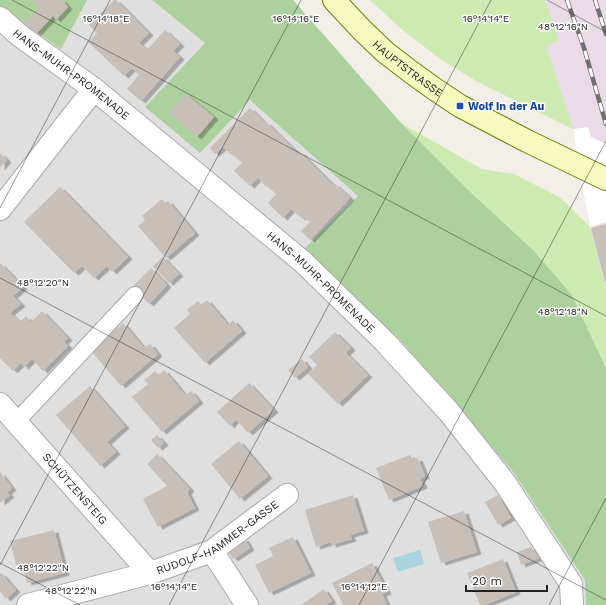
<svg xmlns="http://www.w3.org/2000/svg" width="606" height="605" viewBox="0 0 606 605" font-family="'Work Sans',sans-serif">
	<defs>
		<filter id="shadow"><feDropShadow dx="4.5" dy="2.5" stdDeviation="0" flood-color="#0004"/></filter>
	</defs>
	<rect width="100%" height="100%" fill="#f2efe9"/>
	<!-- residential -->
	<polygon fill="#e0dfdf" points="0,0 293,0 401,123 534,251 606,368 606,605 0,605"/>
	<!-- industrial -->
	<polygon fill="#ebdbe8" points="370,0 606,0 606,289 590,227 573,129 478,82 442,60 405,32"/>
	<!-- grass -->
	<g fill="#cdebb0">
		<polygon points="370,0 545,0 559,41 546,45 573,129 478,82 442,60 405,32"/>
		<polygon points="401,123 482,169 514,174 561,198 590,227 606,289 606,368 572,295 534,251 468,190"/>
	</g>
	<!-- forest -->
	<g fill="#add19e">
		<polygon points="0,0 87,0 61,49 0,7"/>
		<polygon points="152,0 293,0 401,123 468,190 534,251 572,295 606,368 606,605 586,605 585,580 514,473 400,340 303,250 358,196 250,100 200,153 145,107 205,43"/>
	</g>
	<!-- water -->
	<polygon fill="#aad3df" points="420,550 424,564 398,572 393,558"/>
	<!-- pier -->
	<polygon fill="#fff" points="588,127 591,137 606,144 606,222 590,227 579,167 573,129"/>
	<!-- building -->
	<g fill="#c7bfb8" filter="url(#shadow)">
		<polygon points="33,0 62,0 68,7 56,20 53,16 36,34 23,22 39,11"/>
		<polygon points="114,0 116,0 149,33 139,43 147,50 165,30 180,44 173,51 180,57 141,101 127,89 139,75 132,68 124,76 88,42 97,33 89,25"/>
		<polygon points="186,94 214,117 197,137 169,113"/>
		<polygon points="250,108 265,123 266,122 299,154 300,152 333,185 335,184 350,198 310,240 301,231 310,222 303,216 301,218 291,209 283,218 268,203 276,194 267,186 266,187 258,178 250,186 234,171 242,163 234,155 233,156 223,147 215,154 210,148"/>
		<polygon points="0,153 7,160 0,168"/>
		<polygon points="60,187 128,257 112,272 107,266 94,278 82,266 74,273 24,222"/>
		<polygon points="162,199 165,203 168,201 195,233 166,258 138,226 145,220 142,216"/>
		<polygon points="606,224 606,282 605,282 591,228"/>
		<polygon points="163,257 179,274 169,283 153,266"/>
		<polygon points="0,263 23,287 13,296 21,304 10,313 20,322 26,316 31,322 42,311 68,338 64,342 68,346 43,371 32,359 24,367 21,363 13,371 0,358"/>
		<polygon points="151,268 167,285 149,304 132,287"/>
		<polygon points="207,300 228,325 233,320 242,331 205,363 174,328 190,314 187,310 198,301 201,305"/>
		<polygon points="123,323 144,348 150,344 158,354 121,386 91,351 107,337 103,333 114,324 118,328"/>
		<polygon points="335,332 351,348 346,353 368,375 338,404 308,374 317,365 309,357"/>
		<polygon points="302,359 308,367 295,378 288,370"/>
		<polygon points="164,370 185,395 191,391 199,401 162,432 132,397 148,384 144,380 155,371 159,375"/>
		<polygon points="249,383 274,410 248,433 236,419 230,426 217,412"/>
		<polygon points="90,386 125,426 107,442 116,452 100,466 56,415"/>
		<polygon points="157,435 164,443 158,448 151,440"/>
		<polygon points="239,441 268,476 240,499 211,464"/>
		<polygon points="157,454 190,489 187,492 195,508 158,527 143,499 167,486 147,464"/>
		<polygon points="410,455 413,460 418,458 425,476 420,479 423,486 389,500 376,468"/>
		<polygon points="0,472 12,488 7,492 10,495 0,503"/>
		<polygon points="353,495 364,531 350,535 352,539 331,545 331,542 316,547 305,510"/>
		<polygon points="498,495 511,518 498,525 485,502"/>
		<polygon points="464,511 477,552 441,563 428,522"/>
		<polygon points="54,530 65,573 27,583 22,563 16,565 10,541"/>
		<polygon points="293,537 311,573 269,593 255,565 273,556 269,548"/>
		<polygon points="244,538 250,548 233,559 226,548"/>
		<polygon points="531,547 539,558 521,565 517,552"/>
		<polygon points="503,559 516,592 484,605 480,605 467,573"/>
		<polygon points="372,563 387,592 382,594 387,605 343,605 332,583"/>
		<polygon points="1,573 16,590 6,599 0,591 0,574"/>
		<polygon points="324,589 332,601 326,605 301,605"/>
	</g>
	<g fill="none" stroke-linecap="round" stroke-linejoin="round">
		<defs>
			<polyline id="lane" points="16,422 135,295"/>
			<g id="street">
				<path id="s1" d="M0,18l19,17 75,54 209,173 81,79 65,71 56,71 66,101 1,21"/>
				<polyline points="0,209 94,89"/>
				<path id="s2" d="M0,404l150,169"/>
				<polyline points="212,551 247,605"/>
				<path id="s3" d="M28,605l122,-32 62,-22 75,-56"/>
			</g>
			<g id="secondary">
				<path id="s4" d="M334,0l28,30 23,22 26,20 25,18 24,16 67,35 79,38"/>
			</g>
		</defs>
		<!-- lane casing -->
		<use href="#lane" stroke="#a9a9a9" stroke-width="18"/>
		<!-- street casing -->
		<use href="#street" stroke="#a9a9a9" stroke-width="24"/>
		<!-- secondary casing -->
		<use href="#secondary" stroke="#707d05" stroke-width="24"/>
		<!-- lane -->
		<use href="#lane" stroke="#fff" stroke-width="16"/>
		<!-- street -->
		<use href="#street" stroke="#fff" stroke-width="22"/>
		<!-- secondary -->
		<use href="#secondary" stroke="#f7fabf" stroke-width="22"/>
		<defs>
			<g id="rail">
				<polyline points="567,0 584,48 606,124"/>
				<polyline points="595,0 606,34"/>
			</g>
		</defs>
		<!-- rail casing -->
		<use href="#rail" stroke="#707070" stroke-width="4.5"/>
		<!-- rail -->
		<use href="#rail" stroke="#fff" stroke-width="3" stroke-dasharray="9" stroke-linecap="butt"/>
	</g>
	<!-- ticks -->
	<path fill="none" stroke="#222" stroke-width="1" stroke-opacity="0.45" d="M12,0l594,316M547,0l59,32M0,208l110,-208M0,278l606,322M0,563l80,42M0,565l301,-565M169,605l322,-605M359,605l247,-464M549,605l57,-107"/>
	<!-- markers -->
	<rect fill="#1a4fb4" stroke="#fff" stroke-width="1.5" x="456" y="102" width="8" height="8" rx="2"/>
	<g text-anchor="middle" stroke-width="3" stroke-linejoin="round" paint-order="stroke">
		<!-- street labels -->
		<g font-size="11" fill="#222" stroke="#fff">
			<text dy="4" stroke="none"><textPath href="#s4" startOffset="101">HAUPTSTRASSE</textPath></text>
			<text dy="4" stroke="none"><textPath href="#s1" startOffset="91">HANS-MUHR-PROMENADE</textPath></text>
			<text dy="4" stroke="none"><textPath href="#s1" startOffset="416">HANS-MUHR-PROMENADE</textPath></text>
			<text dy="4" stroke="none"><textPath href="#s2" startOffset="113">SCHÜTZENSTEIG</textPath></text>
			<text dy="4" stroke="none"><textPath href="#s3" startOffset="203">RUDOLF-HAMMER-GASSE</textPath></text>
		</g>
		<!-- transit labels -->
		<g font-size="11" font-weight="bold" fill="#164399" stroke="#fff" text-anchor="start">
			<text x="468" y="110">Wolf in der Au</text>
		</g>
	</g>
	<g font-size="10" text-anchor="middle" fill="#222" stroke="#fff" stroke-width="3" stroke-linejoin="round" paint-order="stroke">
		<text x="106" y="22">16°14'18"E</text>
		<text x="296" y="22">16°14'16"E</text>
		<text x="486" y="22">16°14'14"E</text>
		<text x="563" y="30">48°12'16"N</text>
		<text x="43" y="286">48°12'20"N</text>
		<text x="563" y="315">48°12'18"N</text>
		<text x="43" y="571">48°12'22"N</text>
		<text x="174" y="590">16°14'14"E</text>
		<text x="364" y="590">16°14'12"E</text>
		<text x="71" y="594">48°12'22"N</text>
	</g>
	<!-- scale -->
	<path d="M466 585v6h81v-6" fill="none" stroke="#222222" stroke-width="2"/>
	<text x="472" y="585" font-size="12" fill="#222222" stroke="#ffffff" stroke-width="3" paint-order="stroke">20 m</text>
</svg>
